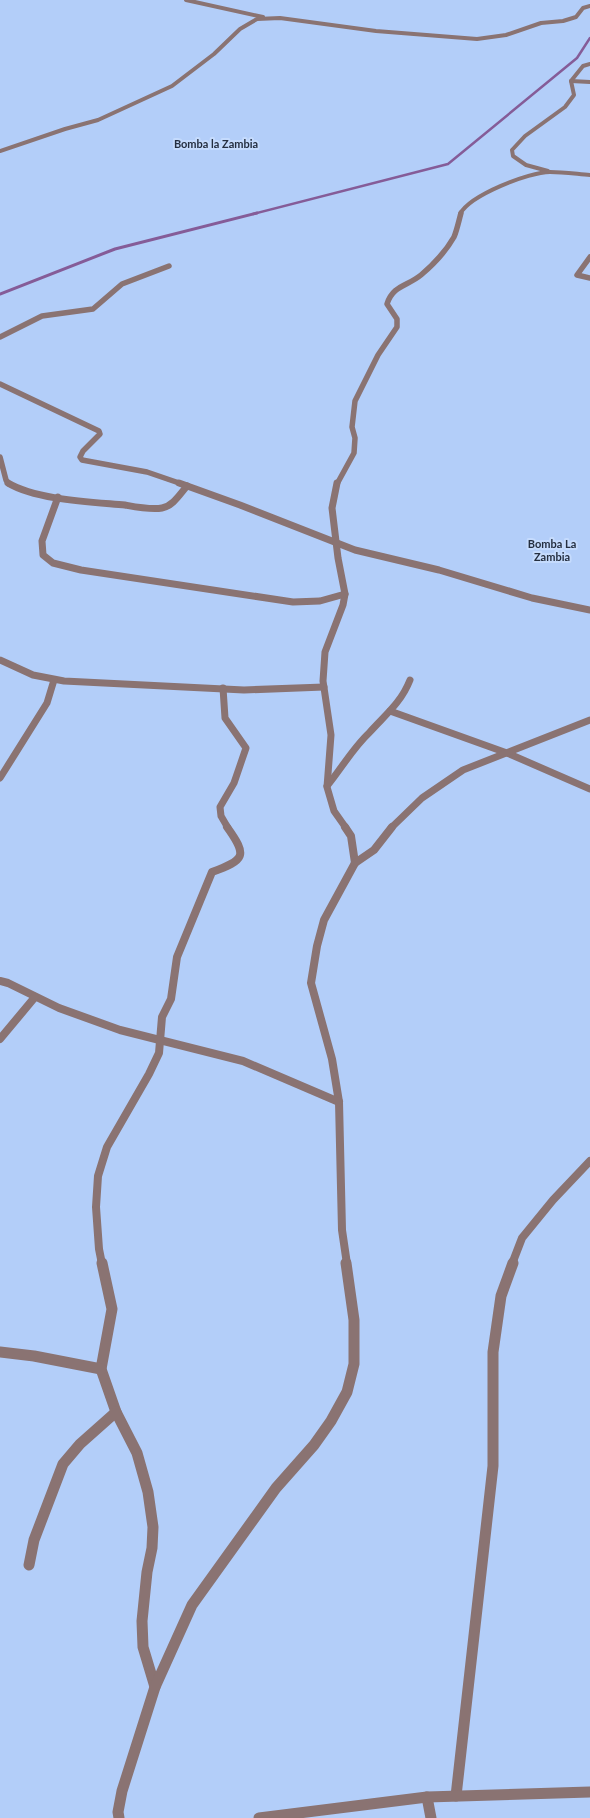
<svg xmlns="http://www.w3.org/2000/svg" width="590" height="1818" viewBox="0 0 590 1818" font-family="Lato,sans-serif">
	<rect width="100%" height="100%" fill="#b3cef9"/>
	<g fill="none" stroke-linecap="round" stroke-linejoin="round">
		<!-- stream-far1 -->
		<polyline stroke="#855c98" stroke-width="2.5" points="253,214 448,164 577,58 590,38"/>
		<!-- stream -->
		<polyline stroke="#855c98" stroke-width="3" points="0,294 115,249 257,213"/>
		<!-- street-far4 -->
		<g stroke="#8a7372" stroke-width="4">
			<polyline points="186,0 263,17"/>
			<polyline points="571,81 590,82"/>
			<polyline points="0,151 65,129 98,120 172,86 214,54 240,29 257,19 280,18 376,31 477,39 506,35 541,23 563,21 576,17 583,8 590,6"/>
			<polyline points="548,171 526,165 513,156 512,150 525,136 565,107 574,95 571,81 583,66 590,64"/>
			<path d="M460,214c10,-19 69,-42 90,-42 13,0 27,2 40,3"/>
		</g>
		<!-- street-far3 -->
		<g stroke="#8a7372" stroke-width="5.5">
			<polyline points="590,257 577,275 590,278"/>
			<polyline points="0,337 42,316 93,309 122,284 169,266"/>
			<polyline points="0,384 99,431 100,434 83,451 80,457 82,460 147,472 182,484"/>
			<polyline points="0,457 6,480 9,484"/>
			<path d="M337,484l17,-31 1,-15 -3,-11 3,-26 23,-46 19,-28v-8l-10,-15c6,-19 21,-18 34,-29 13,-11 25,-24 33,-38 3,-7 5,-17 7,-24"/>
		</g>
		<!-- street-far2 -->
		<g stroke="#8a7372" stroke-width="7">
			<path d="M8,483c28,17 84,19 117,22 11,2 26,5 37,3 11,-2 18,-14 25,-22"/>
			<polyline points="179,483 240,505 355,550 439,570 532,598 590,610"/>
			<polyline points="337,483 332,508 338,558 345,594 343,605 325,652 323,681 331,735 327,787 334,811 346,828"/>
			<polyline points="58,497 42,541 43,555 53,563 81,570 293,602 320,601 345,594"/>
			<polyline points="0,660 33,675 64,681 244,690 324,687"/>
			<polyline points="223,688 225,718 246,748 234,783 220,807 221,816 228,828"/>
			<polyline points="390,711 507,753 590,789"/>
			<polyline points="0,778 47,703 54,680"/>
			<path d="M327,786c14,-17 26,-38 42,-53 16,-18 32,-30 41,-53"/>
			<polyline points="391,828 422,798 463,770 590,720"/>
		</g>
		<!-- street-far1 -->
		<g stroke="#8a7372" stroke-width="8">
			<polyline points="345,827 351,836 355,863 324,920 317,946 311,983 332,1059 339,1102 342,1230 347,1264"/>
			<polyline points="355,863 374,850 392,827"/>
			<polyline points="0,981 8,983 59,1008 120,1030 243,1061 339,1102"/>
			<polyline points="0,1039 35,997"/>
			<path d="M102,1264l-3,-15 -3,-42 2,-31 9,-29 42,-73 10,-21 3,-36 9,-18 6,-42 35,-85c33,-12 36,-16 15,-45"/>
			<polyline points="512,1264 522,1238 553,1200 590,1161"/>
		</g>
		<!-- street -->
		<g stroke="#8a7372" stroke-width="11">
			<polyline points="102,1263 112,1309 101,1369 116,1412 137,1453 148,1492 153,1527 152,1548 147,1572 142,1621 143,1647 155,1687"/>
			<polyline points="0,1352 34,1356 101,1369"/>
			<polyline points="29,1565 34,1540 63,1464 80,1444 116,1412"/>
			<polyline points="456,1796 493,1466 493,1352 501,1296 513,1263"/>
			<polyline points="427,1797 431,1818"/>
			<polyline points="119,1818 118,1812 122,1791 155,1687 192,1605 276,1488 314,1445 331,1421 347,1392 354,1364 354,1320 346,1263"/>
			<polyline points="259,1818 427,1797 590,1792"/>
		</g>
	</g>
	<g text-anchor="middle" stroke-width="4" stroke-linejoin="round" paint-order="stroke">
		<!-- far-quarter labels -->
		<g font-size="11" font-weight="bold" fill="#252f40" stroke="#c5dbfd">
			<text x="216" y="148">Bomba la Zambia</text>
			<text x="552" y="548">Bomba La<tspan x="552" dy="13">Zambia</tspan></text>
		</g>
	</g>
</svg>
